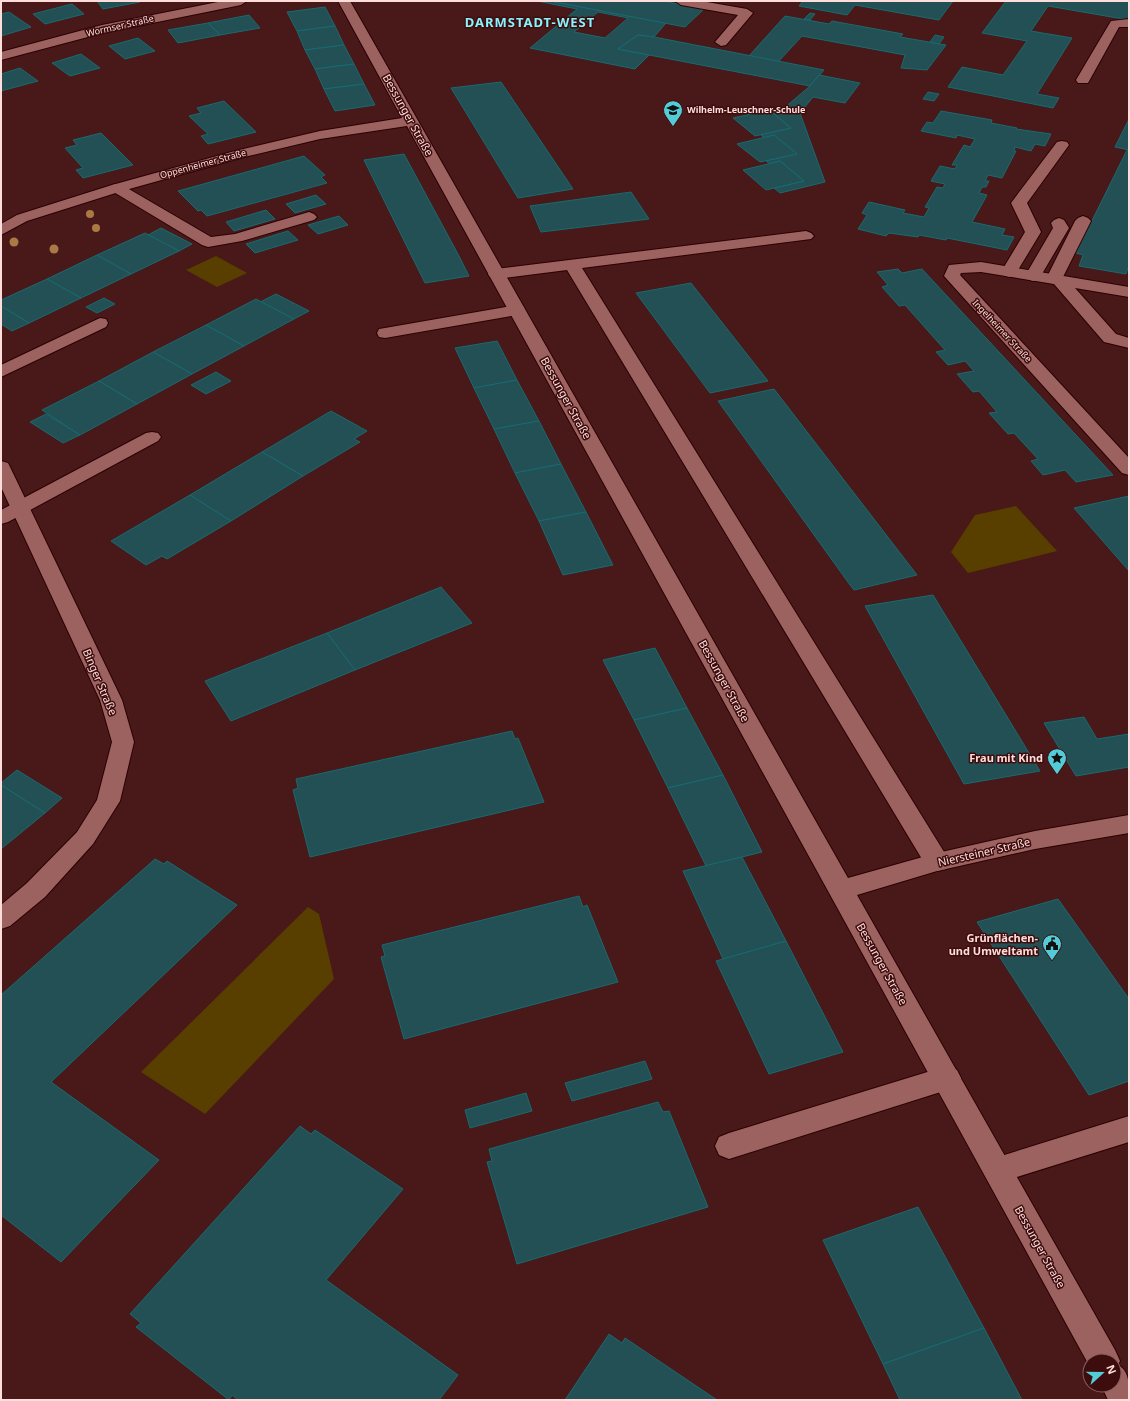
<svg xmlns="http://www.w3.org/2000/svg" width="1130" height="1401" viewBox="0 0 1130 1401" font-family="'Noto Sans',sans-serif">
	<rect width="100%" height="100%" fill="#491818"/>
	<!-- green -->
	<g fill="#583f00">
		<polygon points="216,256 247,273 217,287 186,270"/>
		<polygon points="1016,506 1057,551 968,573 951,552 975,515"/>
		<polygon points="308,907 319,914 334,979 205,1114 141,1072"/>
	</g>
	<!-- building -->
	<g fill="#225054" stroke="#176b72" fill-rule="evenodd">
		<polygon points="97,1 139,1 140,2 103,9"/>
		<path d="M537,1h13l116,22 -12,14 -16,-2 -20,14 31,6 -14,14 -105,-21 47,-39zM598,12l30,6 -23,20 -31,-6z"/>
		<polygon points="550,1 663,1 704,9 685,27"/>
		<polygon points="803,1 953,1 939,20 855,5 847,15 799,6"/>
		<polygon points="1006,1 1121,1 1129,2 1129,20 1048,6 1031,31 1072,38 1037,94 1059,98 1053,108 948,87 962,67 1003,75 1027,41 982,33"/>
		<polygon points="72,4 84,14 45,24 33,14"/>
		<polygon points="325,7 335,26 297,31 287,12"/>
		<polygon points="9,12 31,27 1,36 1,14"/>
		<polygon points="810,13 815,14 810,20 804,19"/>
		<polygon points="249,15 260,28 220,35 208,23"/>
		<polygon points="785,16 829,24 832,21 903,34 900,37 946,45 927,70 901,68 905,55 802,36 778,62 749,56"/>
		<polygon points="208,23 220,35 178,43 168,30"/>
		<polygon points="335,26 344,45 305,50 297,31"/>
		<polygon points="638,35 654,37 824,70 810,86 618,49"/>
		<polygon points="935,35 944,37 939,44 930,42"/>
		<polygon points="138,38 155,51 125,59 109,46"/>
		<polygon points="344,45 354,64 315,69 305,50"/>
		<polygon points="81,54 100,68 70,76 52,63"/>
		<polygon points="354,64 364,84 324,89 315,69"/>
		<polygon points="20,68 38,81 1,91 1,74"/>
		<polygon points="819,75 860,83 845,103 813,97 800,113 825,182 780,193 774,188 804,181 780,161 770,164 766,161 797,154 774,135 764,138 761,135 791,128 772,112 782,110 810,86"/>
		<polygon points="501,82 573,189 518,198 451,88"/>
		<polygon points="364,84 375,105 335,111 324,89"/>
		<polygon points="928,92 939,94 934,101 923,99"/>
		<polygon points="224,101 256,132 208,144 201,136 208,134 189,116 201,113 197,108"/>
		<polygon points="769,110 791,128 755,136 733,118"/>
		<polygon points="941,111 992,120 991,123 1017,128 1016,129 1051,134 1045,146 1035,144 1031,151 1015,147 1014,151 1016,151 1002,178 988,175 985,181 989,181 986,187 982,187 979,193 987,195 972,222 1005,229 1002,235 1014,237 1007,250 947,238 946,240 919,235 918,237 889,233 886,236 858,229 867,215 862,213 869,202 905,210 903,213 924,217 929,208 925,207 937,187 943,188 945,184 931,181 940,166 955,169 957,165 952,165 964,145 970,147 975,139 957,135 956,138 921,131 927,122 933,123"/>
		<polygon points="1129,119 1129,150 1115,147"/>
		<polygon points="101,133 133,165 83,178 76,170 83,168 65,148 77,145 73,140"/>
		<polygon points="774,135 797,154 760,162 737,144"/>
		<polygon points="1127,150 1129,150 1129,265 1126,274 1079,266 1083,255 1076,253"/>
		<polygon points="404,154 459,256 469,276 425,283 364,160"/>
		<polygon points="304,156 325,175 321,177 327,183 207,216 201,210 198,211 178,191"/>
		<polygon points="780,161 804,181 766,190 743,170"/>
		<polygon points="631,192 649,219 541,232 530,206"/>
		<polygon points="316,195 326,204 295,213 286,204"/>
		<polygon points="266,210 275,219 234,231 226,222"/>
		<polygon points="339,216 348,225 318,234 308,225"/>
		<polygon points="161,228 192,244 179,251 148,235"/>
		<polygon points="288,231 298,240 255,253 246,244"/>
		<polygon points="145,233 179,251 131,274 97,255"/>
		<polygon points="97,255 131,274 81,298 47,279"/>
		<polygon points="898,269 902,273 922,269 1113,475 1076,482 1065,470 1043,475 1031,461 1038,459 1014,433 1008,434 989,413 997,412 979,391 973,392 957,374 974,371 965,361 948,365 936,352 945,350 905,305 899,306 882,287 888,285 877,272"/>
		<polygon points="47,279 81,298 29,323 1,306 1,300"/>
		<polygon points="691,283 768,381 710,393 636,293"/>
		<polygon points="276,294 309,311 294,319 260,302"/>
		<polygon points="104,298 115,304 97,313 86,307"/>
		<polygon points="256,299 294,319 244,346 206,325"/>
		<polygon points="1,306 29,323 12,331 1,324"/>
		<polygon points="206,325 244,346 192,374 153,352"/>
		<polygon points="497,341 517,380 474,388 455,348"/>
		<polygon points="153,352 192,374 137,404 99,381"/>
		<polygon points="216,372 231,381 206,394 191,385"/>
		<polygon points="517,380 539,421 494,429 474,388"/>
		<polygon points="99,381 137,404 80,435 42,410"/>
		<polygon points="774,389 917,575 854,590 850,585 718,401"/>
		<polygon points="331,411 367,431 354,439 360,442 303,476 262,452"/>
		<polygon points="46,414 80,435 63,443 30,422"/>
		<polygon points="539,421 561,464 515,473 494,429"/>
		<polygon points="262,452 303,476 231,521 190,495"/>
		<polygon points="561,464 586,512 539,521 515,473"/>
		<polygon points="190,495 231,521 167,559 162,556 146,565 111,541"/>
		<polygon points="1129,496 1129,571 1074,508"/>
		<polygon points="586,512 613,565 563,575 539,521"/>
		<polygon points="441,587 472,623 355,670 327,633"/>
		<polygon points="933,595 1040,771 964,784 865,606"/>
		<polygon points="327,633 355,670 231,721 205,681"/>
		<polygon points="655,648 687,708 634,720 603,660"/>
		<polygon points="687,708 723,775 668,788 634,720"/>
		<polygon points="1084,717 1097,739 1129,734 1129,767 1076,776 1044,723"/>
		<polygon points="512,731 515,739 518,738 544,802 310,857 293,790 298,788 296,779"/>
		<polygon points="17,770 62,798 45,813 1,785 1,783"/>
		<polygon points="723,775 762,852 706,866 668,788"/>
		<polygon points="1,785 45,813 1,849"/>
		<polygon points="742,857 786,941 723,959 683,871"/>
		<polygon points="155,859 164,864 167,861 237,905 51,1082 159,1160 61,1262 1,1215 1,995"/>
		<polygon points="579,896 583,907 587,905 618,982 404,1039 381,957 385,956 382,945"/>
		<polygon points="1058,899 1129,999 1129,1081 1089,1095 977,922"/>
		<polygon points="786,941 843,1052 769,1074 716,961"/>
		<polygon points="645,1061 652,1079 572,1101 565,1083"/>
		<polygon points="526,1093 532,1111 470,1128 465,1110"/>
		<polygon points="658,1102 663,1112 669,1111 708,1207 517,1264 487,1162 492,1161 489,1149"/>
		<polygon points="300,1126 311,1134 315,1130 403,1189 326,1280 458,1375 439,1400 238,1400 232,1395 229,1400 136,1327 141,1323 130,1314"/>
		<polygon points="918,1207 984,1328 883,1364 823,1240"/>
		<polygon points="984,1328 1022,1400 900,1400 883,1364"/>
		<polygon points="609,1334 622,1343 625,1338 717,1400 565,1400"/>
	</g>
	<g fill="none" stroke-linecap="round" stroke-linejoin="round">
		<defs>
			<g id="service">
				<polygon points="675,1 701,1 747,9 753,13 726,45 721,46 715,42 738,15 681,5"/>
				<polygon points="1129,19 1129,27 1119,27 1088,83 1078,83 1076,80 1111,21"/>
				<polygon points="1062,141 1067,142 1069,145 1027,203 1041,232 1015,275 1009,277 1003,275 1001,272 1025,232 1011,203 1057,142"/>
				<polygon points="117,184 122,185 211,237 235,234 309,212 314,214 317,217 314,220 242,241 208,247 202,245 112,191 110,188 112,185"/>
				<polygon points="1083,216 1088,218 1091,221 1062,279 1060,282 1054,284 1048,282 1046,279 1075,221 1078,218"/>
				<polygon points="1059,218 1064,220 1069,228 1039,279 1033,281 1027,279 1025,276 1053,228 1051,223 1054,220"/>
				<polygon points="806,231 811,233 814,236 811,239 582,268 946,855 949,862 946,869 937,871 928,869 567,270 496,279 490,277 488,274 490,271 496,269"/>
				<polygon points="517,305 523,306 525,310 523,314 385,338 379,337 377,333 379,329 385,328"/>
				<polygon points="100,318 106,319 108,323 106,327 1,377 1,365"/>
				<polygon points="152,432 158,433 161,437 158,441 8,522 1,524 1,510 146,433"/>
				<polygon points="947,1066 957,1070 961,1078 957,1086 947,1090 729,1159 719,1155 715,1146 719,1137 729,1133"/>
				<polygon points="1129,1116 1129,1142 998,1183 988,1179 984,1170 988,1161 998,1157"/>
			</g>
			<g id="minor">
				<polygon points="223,1 247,1 241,5 103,33 1,60 1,52 102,25"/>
				<path d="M338,1h12l498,877 89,-25 98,-22 94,-16v18l-94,16 -98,22 -80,24 258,455 5,11 -2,4c12,6 11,21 11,35h-21l-7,-15h13v-24h-24v6l-683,-1241 -87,13 -76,18 -122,34 -95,30 -26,14v-11l16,-9 95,-30 123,-34 85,-20 82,-13z"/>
				<polygon points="981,262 1129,287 1129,297 1075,288 1116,334 1129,338 1129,348 1104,342 1054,284 981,272 961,273 960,275 1129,458 1129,475 1122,473 944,276 949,265"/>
				<polygon points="1,461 8,463 10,467 122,700 134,742 120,801 93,844 45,897 10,926 1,929 1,905 27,883 77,832 97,800 112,742 100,700 1,487"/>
			</g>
		</defs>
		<!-- service casing -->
		<use href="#service" stroke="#2c0003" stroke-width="2"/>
		<!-- minor casing -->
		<use href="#minor" stroke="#2c0003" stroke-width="2"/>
		<!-- service -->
		<use href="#service" fill="#9c625f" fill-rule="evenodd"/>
		<!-- minor -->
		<use href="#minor" fill="#9c625f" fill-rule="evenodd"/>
	</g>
	<!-- trees -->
	<g fill="#a97a46">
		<circle cx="90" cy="214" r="4"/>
		<circle cx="96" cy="228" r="4"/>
		<circle cx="14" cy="242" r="4.5"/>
		<circle cx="54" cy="249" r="4.5"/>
	</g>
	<!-- icons -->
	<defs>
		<symbol id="school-pin" viewBox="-11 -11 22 30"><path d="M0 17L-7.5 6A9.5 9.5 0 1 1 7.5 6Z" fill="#52ccd6" stroke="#3d0d0e"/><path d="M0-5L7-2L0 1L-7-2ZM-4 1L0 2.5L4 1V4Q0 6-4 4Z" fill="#111"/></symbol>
		<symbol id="sight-pin" viewBox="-11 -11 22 30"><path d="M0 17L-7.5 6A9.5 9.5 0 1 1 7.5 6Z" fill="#52ccd6" stroke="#3d0d0e"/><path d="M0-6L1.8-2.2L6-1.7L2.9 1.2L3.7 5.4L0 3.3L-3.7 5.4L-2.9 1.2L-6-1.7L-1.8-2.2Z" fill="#111"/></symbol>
		<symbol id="civic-pin" viewBox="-11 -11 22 30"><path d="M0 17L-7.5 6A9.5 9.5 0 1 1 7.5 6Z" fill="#52ccd6" stroke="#3d0d0e"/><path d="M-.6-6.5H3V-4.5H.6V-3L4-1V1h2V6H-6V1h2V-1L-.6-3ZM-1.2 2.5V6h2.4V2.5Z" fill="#111"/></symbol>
	</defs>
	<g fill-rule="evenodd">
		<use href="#school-pin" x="662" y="99" width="22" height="30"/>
		<use href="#sight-pin" x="1046" y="747" width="22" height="30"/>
		<use href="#civic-pin" x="1041" y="933" width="22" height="30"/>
	</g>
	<g text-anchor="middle" stroke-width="3" stroke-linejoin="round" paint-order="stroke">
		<!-- far-street labels -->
		<g font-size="9" fill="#feddda" stroke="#3d0d0e">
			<text transform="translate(120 26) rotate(-13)" y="3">Wormser Straße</text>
			<text transform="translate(203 164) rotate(-15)" y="3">Oppenheimer Straße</text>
			<text transform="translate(1002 331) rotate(47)" y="3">Ingelheimer Straße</text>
		</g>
		<!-- far-poi labels -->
		<g font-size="9" font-weight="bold" fill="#feddda" stroke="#3d0d0e" text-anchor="start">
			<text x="687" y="113">Wilhelm-Leuschner-Schule</text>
		</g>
		<!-- street labels -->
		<g font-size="11" fill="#feddda" stroke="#3d0d0e">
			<text transform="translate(408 115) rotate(61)" y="4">Bessunger Straße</text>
			<text transform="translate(566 398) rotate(61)" y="4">Bessunger Straße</text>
			<text transform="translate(724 681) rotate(61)" y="4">Bessunger Straße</text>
			<text transform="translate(100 682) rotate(67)" y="4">Binger Straße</text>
			<text transform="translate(984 852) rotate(-13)" y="4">Niersteiner Straße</text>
			<text transform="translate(882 964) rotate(61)" y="4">Bessunger Straße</text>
			<text transform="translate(1040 1247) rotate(61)" y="4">Bessunger Straße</text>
		</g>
		<!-- poi labels -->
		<g font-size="11" font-weight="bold" fill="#feddda" stroke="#3d0d0e" text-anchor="end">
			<text x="1043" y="762">Frau mit Kind</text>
			<text x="1038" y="942">Grünflächen-<tspan x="1038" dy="13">und Umweltamt</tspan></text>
		</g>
		<!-- far-district labels -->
		<g font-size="13" font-weight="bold" letter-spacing="1" fill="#88f3fd" stroke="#3d0d0e">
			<text x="530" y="27">DARMSTADT-WEST</text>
		</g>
	</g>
	<!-- border -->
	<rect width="1130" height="1401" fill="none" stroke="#feddda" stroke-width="4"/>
	<!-- north arrow -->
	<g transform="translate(1102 1373) rotate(69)"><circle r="19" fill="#3d0d0e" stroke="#8a6060"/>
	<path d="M0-3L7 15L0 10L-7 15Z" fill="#52ccd6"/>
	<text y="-6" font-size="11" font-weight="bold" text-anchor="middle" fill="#feddda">N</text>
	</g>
</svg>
